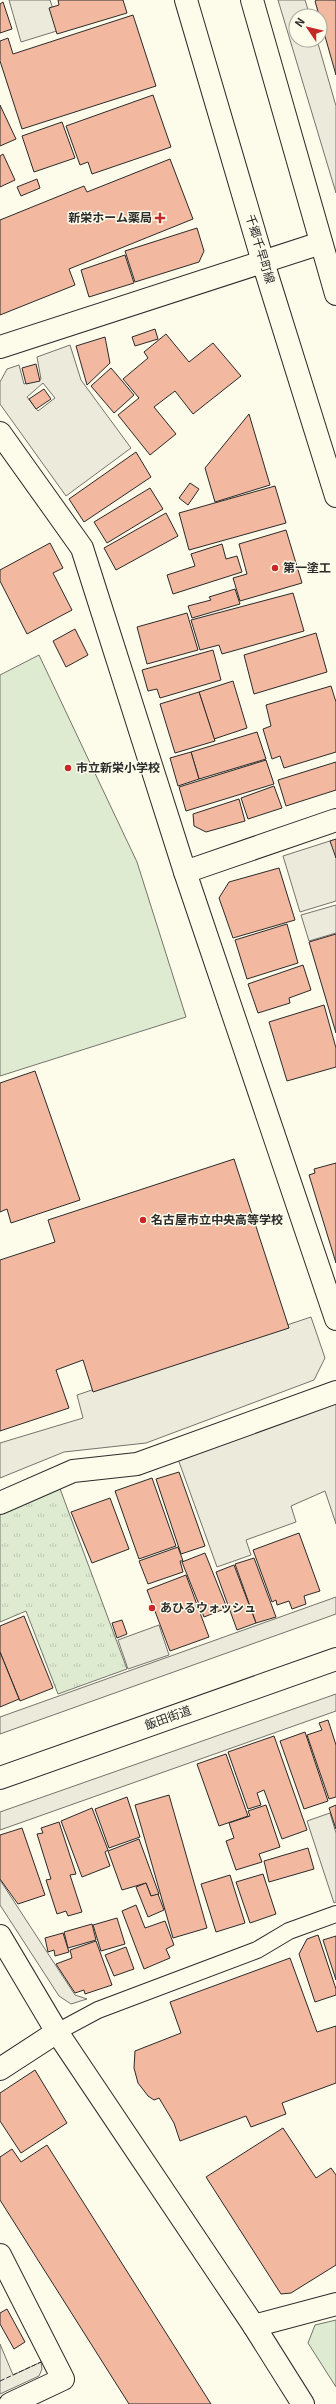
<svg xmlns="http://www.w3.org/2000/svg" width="336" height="2404" viewBox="0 0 336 2404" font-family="Georgia,'Noto Sans JP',serif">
	<defs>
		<pattern id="grass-tufts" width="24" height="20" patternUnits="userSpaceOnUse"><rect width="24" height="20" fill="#deebd1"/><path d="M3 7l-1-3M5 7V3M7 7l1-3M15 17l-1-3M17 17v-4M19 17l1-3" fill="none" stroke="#bfcab4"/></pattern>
	</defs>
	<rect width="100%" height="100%" fill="#fdfbea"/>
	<!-- grass -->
	<polygon fill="url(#grass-tufts)" stroke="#74746e" points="59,1486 127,1669 58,1694 26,1611 0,1622 0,1514"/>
	<!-- park -->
	<g fill="#deebd1" stroke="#74746e">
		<polygon points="39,655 137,862 186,1017 0,1076 0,675"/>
		<polygon points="336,2320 336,2387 308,2343 315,2325"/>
	</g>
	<!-- parking -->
	<g fill="#eceadb" stroke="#74746e" fill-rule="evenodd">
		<polygon points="9,0 50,0 60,30 21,42"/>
		<polygon points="278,0 305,0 310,16 296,16 296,40 317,40 336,106 336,193"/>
		<path d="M70,345l11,35 50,68 -65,48 -66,-92v-22l7,-13 12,-4 5,19 17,-5 -4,-22zM43,383l12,15 -17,13 -11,-14z"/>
		<polygon points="333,840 336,848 336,901 300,912 283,856"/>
		<polygon points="336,905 336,933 309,941 301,915"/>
		<polygon points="311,1317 325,1358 314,1380 146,1443 64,1452 0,1478 0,1443 83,1418 77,1395"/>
		<polygon points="336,1402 336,1524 325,1491 291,1506 296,1522 246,1540 251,1555 217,1567 178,1459"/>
		<polygon points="336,1597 336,1614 0,1734 0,1717"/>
		<polygon points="159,1625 169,1655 128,1669 118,1640"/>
		<polygon points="336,1694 336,1711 0,1830 0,1812"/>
		<polygon points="330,1813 336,1833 336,1902 334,1903 307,1821"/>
		<polygon points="0,1880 75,1995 87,1999 71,2004 59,1996 0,1905"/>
		<polygon points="0,2344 13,2375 41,2362 42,2369 39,2376 0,2394"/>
	</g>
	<!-- building -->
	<g fill="#f2b8a0" stroke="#2b2b2b">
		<polygon points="58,0 123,0 127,13 57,34 49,8 59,5"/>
		<polygon points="317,0 336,0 336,75 315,1"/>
		<polygon points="3,2 12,29 0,33 0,4"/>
		<polygon points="133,15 156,86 22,129 0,61 0,41 8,38 13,54"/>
		<polygon points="153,95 171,147 92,174 88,162 80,165 66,126"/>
		<polygon points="0,105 16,139 0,146"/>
		<polygon points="62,122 75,158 34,172 22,136"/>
		<polygon points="3,154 15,180 0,187 0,156"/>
		<polygon points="170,159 193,219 69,269 75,285 0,315 0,220 84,186 87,192"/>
		<polygon points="37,179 40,188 21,196 17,187"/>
		<polygon points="197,228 204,251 199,262 135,282 125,251"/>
		<polygon points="125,255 134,283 89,297 81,270"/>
		<polygon points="155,329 158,339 135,346 132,337"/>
		<polygon points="166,334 189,362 213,343 241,376 193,414 175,391 154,407 176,434 150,455 118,415 139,398 123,379 148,358 144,352"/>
		<polygon points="105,337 110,363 87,385 76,346"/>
		<polygon points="36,364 40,381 26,384 22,368"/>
		<polygon points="111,368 134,395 114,413 91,386"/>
		<polygon points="44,389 51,399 36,409 29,399"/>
		<polygon points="249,414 270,485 215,502 205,468"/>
		<polygon points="136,452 151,477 84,522 69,499"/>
		<polygon points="190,483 199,489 188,505 179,498"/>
		<polygon points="275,486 286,523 189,550 179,513"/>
		<polygon points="150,488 163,509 107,543 94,522"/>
		<polygon points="166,513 178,536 116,570 104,548"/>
		<polygon points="286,530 302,583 240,601 233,578 247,574 239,544"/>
		<polygon points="50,543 63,568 53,573 72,610 27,634 0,581 0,570"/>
		<polygon points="222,544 226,559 237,556 242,572 173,594 167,575 195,566 191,554"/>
		<polygon points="235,589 240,604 192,618 188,606 211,600 209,597"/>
		<polygon points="293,593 304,631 222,654 219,645 200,650 191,620"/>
		<polygon points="187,613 198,650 147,664 137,627"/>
		<polygon points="75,629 88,655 66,667 53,641"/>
		<polygon points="316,633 327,672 254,694 244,655"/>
		<polygon points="213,650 221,680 160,698 157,689 148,691 142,670"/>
		<polygon points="233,681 247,728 214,739 199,692"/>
		<polygon points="331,686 336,702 336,752 284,768 280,756 272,759 263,729 271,726 266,705"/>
		<polygon points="199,692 215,741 175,753 160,704"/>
		<polygon points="257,732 266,759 199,779 191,752"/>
		<polygon points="191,752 199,779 178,786 170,758"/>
		<polygon points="266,760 274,784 186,811 179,787"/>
		<polygon points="336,762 336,790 286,806 278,780"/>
		<polygon points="274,786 282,808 248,819 241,798"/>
		<polygon points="239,799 245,821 206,832 194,826 193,814"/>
		<polygon points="336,839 336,858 330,841"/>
		<polygon points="279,868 295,920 233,938 219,898 229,882"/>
		<polygon points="287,924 298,963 247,979 235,940"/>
		<polygon points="336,934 336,1033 309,942"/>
		<polygon points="303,965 311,990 289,998 290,1003 258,1013 248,984"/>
		<polygon points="324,1005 336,1048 336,1067 287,1081 269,1022"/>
		<polygon points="35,1071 80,1200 11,1223 7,1209 0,1212 0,1083"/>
		<polygon points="234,1159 289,1328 93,1392 83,1360 56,1370 69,1408 0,1431 0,1260 55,1242 48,1220"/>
		<polygon points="336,1163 336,1263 309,1175 315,1173 314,1169"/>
		<polygon points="179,1472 205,1546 181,1554 156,1479"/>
		<polygon points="152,1478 176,1546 139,1559 115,1491"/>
		<polygon points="110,1498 129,1549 92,1563 71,1512"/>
		<polygon points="299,1533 320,1591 304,1596 306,1604 292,1609 289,1601 277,1605 276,1600 272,1602 253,1550"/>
		<polygon points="178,1547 183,1561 180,1561 183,1572 148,1584 139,1561"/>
		<polygon points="205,1553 227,1608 204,1617 182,1562"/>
		<polygon points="254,1558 276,1617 256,1623 235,1564"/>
		<polygon points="234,1565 256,1623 237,1630 216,1572"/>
		<polygon points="186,1575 209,1637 170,1651 147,1590"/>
		<polygon points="24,1616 53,1688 20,1701 0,1652 0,1626"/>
		<polygon points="122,1620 127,1634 117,1638 112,1623"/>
		<polygon points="0,1652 19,1699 0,1707"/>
		<polygon points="328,1720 336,1745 336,1797 329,1799 307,1735 322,1730 319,1723"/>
		<polygon points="305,1732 328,1801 304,1809 280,1741"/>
		<polygon points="274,1736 307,1830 282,1839 264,1790 257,1793 261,1805 248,1809 228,1752"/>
		<polygon points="226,1754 248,1816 219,1826 197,1764"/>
		<polygon points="169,1795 207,1928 173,1938 135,1805"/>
		<polygon points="127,1797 140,1837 109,1848 95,1809"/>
		<polygon points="266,1805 280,1847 259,1854 262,1862 236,1870 226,1841 234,1838 229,1823 250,1816 248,1811"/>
		<polygon points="336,1805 336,1829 329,1808"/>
		<polygon points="92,1808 108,1850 105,1852 110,1866 82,1877 61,1821"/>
		<polygon points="59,1822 76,1874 70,1875 82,1912 68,1916 66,1911 57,1914 46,1880 51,1879 37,1834 43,1833 41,1828"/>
		<polygon points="22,1828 45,1895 18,1904 0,1879 0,1835"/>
		<polygon points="139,1839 159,1894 158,1895 151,1896 146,1883 122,1890 108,1851"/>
		<polygon points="308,1848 314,1869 269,1882 264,1861"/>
		<polygon points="263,1874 276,1914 250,1923 236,1882"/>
		<polygon points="230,1875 245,1923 216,1932 201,1884"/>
		<polygon points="146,1883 151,1896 158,1894 164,1910 148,1917 136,1887"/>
		<polygon points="136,1905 145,1928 165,1921 174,1945 166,1949 170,1958 144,1969 122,1911"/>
		<polygon points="117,1918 125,1944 101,1951 93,1925"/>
		<polygon points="92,1924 96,1940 68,1948 64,1932"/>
		<polygon points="63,1933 69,1952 55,1956 54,1950 48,1952 45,1938"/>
		<polygon points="318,1935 336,1989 336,1995 315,2002 299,1954 307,1939"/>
		<polygon points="336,1936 336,1980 323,1940"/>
		<polygon points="96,1941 112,1985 85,1994 84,1990 75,1993 56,1964 72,1958 70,1950"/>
		<polygon points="126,1947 134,1969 114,1976 105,1955"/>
		<polygon points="290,1958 317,2032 336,2026 336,2083 282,2103 286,2114 251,2127 246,2116 180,2141 174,2123 159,2098 154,2100 148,2096 138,2083 134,2068 135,2051 181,2033 170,2002"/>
		<polygon points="35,2070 67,2123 21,2153 0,2121 0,2093"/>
		<polygon points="283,2128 316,2178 331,2168 336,2175 336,2265 291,2293 281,2294 206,2177"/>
		<polygon points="47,2145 211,2404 129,2404 0,2200 0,2157 12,2149 21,2162"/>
		<polygon points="7,2309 25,2342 14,2349 0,2324 0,2313"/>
	</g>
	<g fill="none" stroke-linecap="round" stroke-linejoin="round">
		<defs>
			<polyline id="lane" points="57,2032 98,2010 257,1950 289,1931 336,1914"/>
			<g id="street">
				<polyline points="0,347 321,243"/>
				<polyline points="0,433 82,548 185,872 336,1319"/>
				<polyline points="185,872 336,820"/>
				<polyline points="0,1503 73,1471 137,1464 336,1392"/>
				<polyline points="0,1936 57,2032 254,2326 303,2404"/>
				<polyline points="0,2069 57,2032"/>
				<polyline points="0,2255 63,2379 10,2404"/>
				<polyline points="254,2326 336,2304"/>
			</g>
			<g id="secondary">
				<polyline points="186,0 263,262 336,496"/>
				<polyline points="252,0 336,294"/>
			</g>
			<polyline id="highway" points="0,1778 336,1659"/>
		</defs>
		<!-- lane casing -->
		<use href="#lane" stroke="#2b2b2b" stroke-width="18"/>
		<!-- street casing -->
		<use href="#street" stroke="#2b2b2b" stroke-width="24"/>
		<!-- secondary casing -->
		<use href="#secondary" stroke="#2b2b2b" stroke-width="24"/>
		<!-- highway casing -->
		<use href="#highway" stroke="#2b2b2b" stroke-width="24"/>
		<!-- lane -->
		<use href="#lane" stroke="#fdfbea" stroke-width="16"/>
		<!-- street -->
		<use href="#street" stroke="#fdfbea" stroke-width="22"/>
		<!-- secondary -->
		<use href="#secondary" stroke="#fdfbea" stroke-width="22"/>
		<!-- highway -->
		<use href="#highway" stroke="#fdfbea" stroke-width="22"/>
		<!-- fence -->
		<polyline stroke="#2b2b2b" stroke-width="1" stroke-dasharray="5 2" stroke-linecap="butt" points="0,2381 41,2362"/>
	</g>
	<!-- markers -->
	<g fill="#c62828" stroke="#fdfbea" stroke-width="1.5">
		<path d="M158 212h4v4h4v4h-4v4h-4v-4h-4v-4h4z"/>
		<circle cx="275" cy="568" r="4"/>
		<circle cx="68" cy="768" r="4"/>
		<circle cx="143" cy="1220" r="4"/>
		<circle cx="152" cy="1608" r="4"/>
	</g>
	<g text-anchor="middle" stroke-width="3" stroke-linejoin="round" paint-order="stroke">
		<!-- poi labels -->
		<g font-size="12" font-weight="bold" fill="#2b2b2b" stroke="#fdfbea" text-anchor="start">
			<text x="152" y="222" text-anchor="end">新栄ホーム薬局</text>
			<text x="283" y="572">第一塗工</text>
			<text x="76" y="772">市立新栄小学校</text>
			<text x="151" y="1224">名古屋市立中央高等学校</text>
			<text x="160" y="1612">あひるウォッシュ</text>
		</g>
		<!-- street labels -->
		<g font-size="12" fill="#2b2b2b" stroke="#fdfbea">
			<text transform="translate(260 249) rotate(73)" y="4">千郷千早町線</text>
			<text transform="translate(168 1718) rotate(-20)" y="4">飯田街道</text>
		</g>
	</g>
	<!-- north arrow -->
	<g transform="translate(308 28) rotate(305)"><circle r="19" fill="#fdfbea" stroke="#a9a89e"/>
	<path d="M0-3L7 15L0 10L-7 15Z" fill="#c62828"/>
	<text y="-6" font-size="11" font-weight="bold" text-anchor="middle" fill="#2b2b2b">N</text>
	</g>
</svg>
